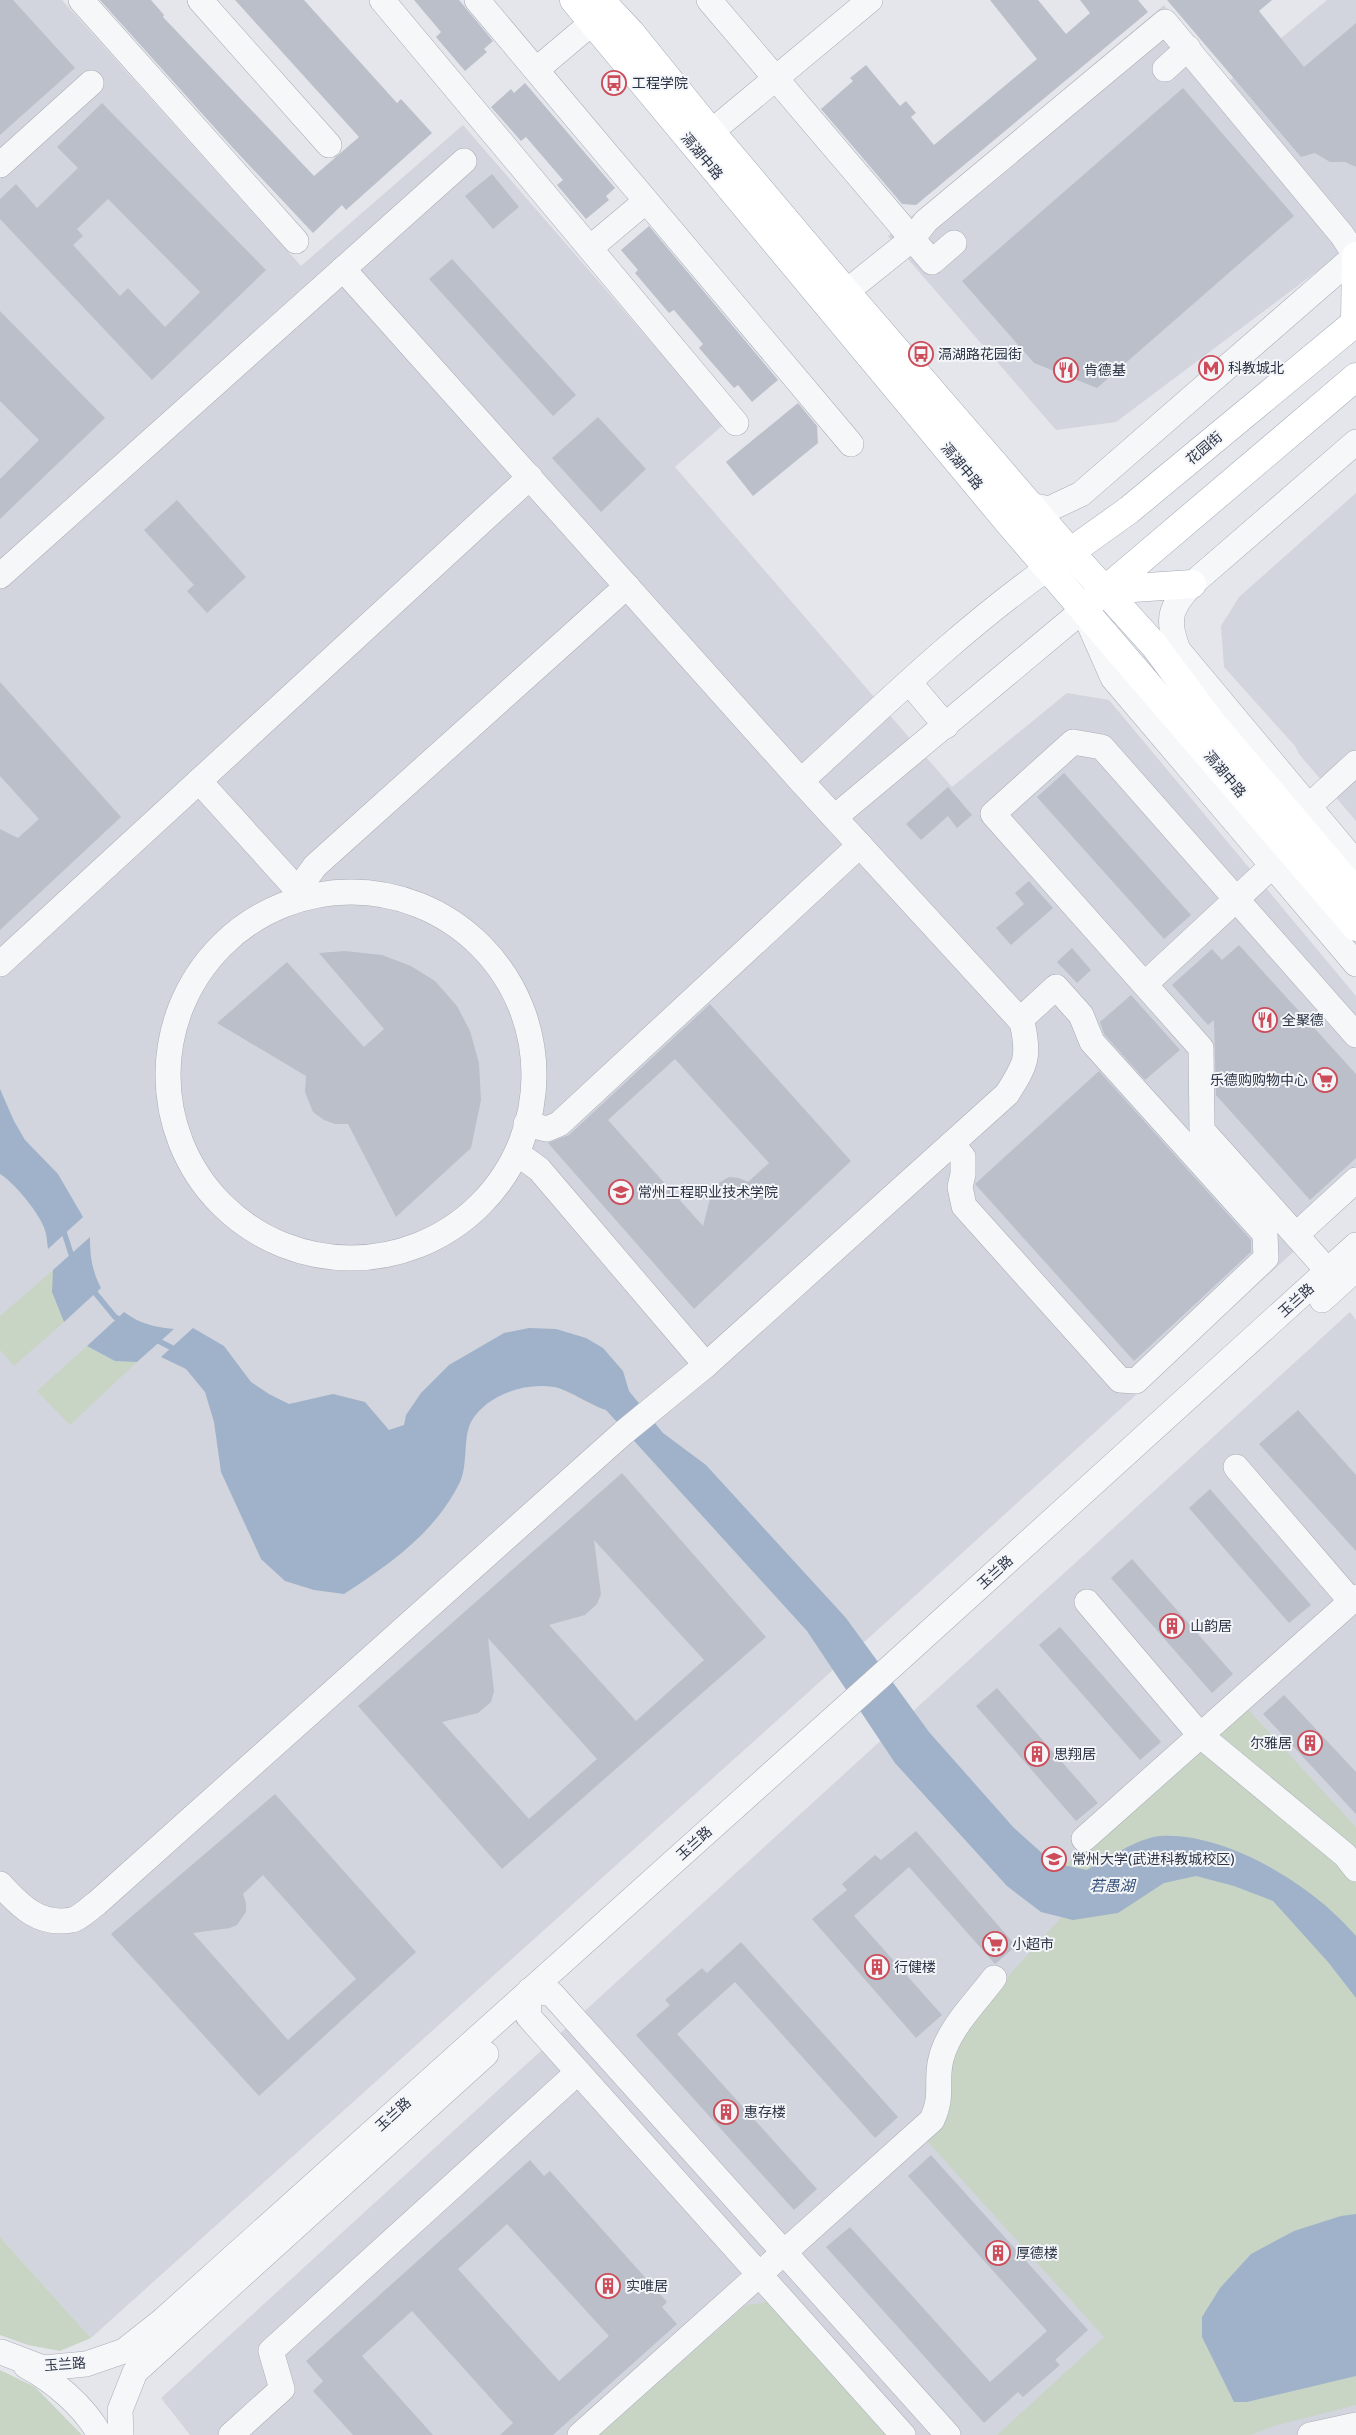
<svg xmlns="http://www.w3.org/2000/svg" width="1356" height="2435" viewBox="0 0 1356 2435" font-family="'Varela Round','Noto Sans SC',sans-serif">
	<rect width="100%" height="100%" fill="#e4e6eb"/>
	<!-- built -->
	<g fill="#d2d5dd">
		<polygon points="0,0 62,0 301,266 463,125 723,425 675,467 952,787 1067,693 1109,700 1356,996 1356,1195 873,1634 91,2338 0,2237"/>
		<polygon points="1327,0 1356,0 1356,242 1116,422 1056,430 888,236 1164,5 1228,82"/>
		<polygon points="1356,493 1356,821 1299,754 1295,746 1224,667 1221,626 1239,597"/>
		<polygon points="1350,1312 1356,1320 1356,2435 190,2435 161,2398"/>
	</g>
	<!-- green -->
	<g fill="#c8d5c5">
		<polygon points="53,1270 53,1292 64,1322 14,1366 0,1350 0,1316"/>
		<polygon points="87,1346 115,1361 137,1362 70,1425 37,1391"/>
		<polygon points="1244,1705 1356,1827 1356,2405 1274,2426 1251,2435 997,2435 1104,2337 926,2140 949,2114 951,2055 985,2002 1085,1891 1063,1867"/>
		<polygon points="0,2237 91,2338 60,2351 28,2345 0,2335"/>
		<polygon points="769,2302 888,2435 599,2435 746,2305"/>
		<polygon points="0,2370 35,2387 82,2435 0,2435"/>
	</g>
	<!-- water -->
	<g fill="#9fb2ca">
		<path d="M0,1089l14,32 11,19 33,34 25,43 -35,32c-1,-6 -1,-13 -3,-19 -5,-16 -31,-48 -45,-56z"/>
		<path d="M90,1237c0,19 2,34 11,51l-37,34 -12,-30 1,-22z"/>
		<path d="M124,1312c16,12 31,15 50,17l-37,33 -22,-1 -28,-15z"/>
		<path d="M193,1328l31,18 27,36 18,12 20,10 44,-10 32,8 24,28 15,-5 2,-10 15,-22 28,-28 55,-32 25,-5 27,1 30,9 17,10 20,23 6,20 34,42 43,32 140,153 83,114 85,96 39,35 34,7c19,-11 51,-32 73,-34 67,-4 154,50 196,100v62l-28,-36 -55,-61 -39,-15 -38,-10 -32,7 -46,30 -45,7 -32,-8 -34,-26 -112,-123 -88,-132 -201,-221c-16,-5 -39,-21 -52,-23 -29,-5 -68,8 -83,35 -8,15 -3,43 -11,60 -25,51 -70,82 -116,112l-30,-4 -29,-9 -24,-22 -40,-87 -7,-50 -9,-30 -19,-23 -25,-12z"/>
		<polygon points="1356,2214 1356,2376 1247,2402 1234,2402 1202,2337 1202,2317 1220,2288 1251,2254 1294,2231 1341,2216"/>
	</g>
	<g fill="none" stroke-linecap="round" stroke-linejoin="round">
		<!-- stream -->
		<g stroke="#9fb2ca" stroke-width="5.5">
			<polyline points="63,1229 73,1260"/>
			<polyline points="92,1289 115,1317 123,1321"/>
			<polyline points="153,1338 178,1351"/>
		</g>
	</g>
	<!-- building -->
	<g fill="#bbbfc9" fill-rule="evenodd">
		<polygon points="0,0 13,0 75,68 0,135"/>
		<polygon points="100,0 151,0 164,15 163,17 314,176 359,137 235,0 304,0 397,103 401,99 432,133 346,210 342,205 313,233 233,148"/>
		<polygon points="414,0 459,0 493,41 484,49 487,52 465,71 436,37 441,32"/>
		<polygon points="990,0 1038,0 1066,34 1090,13 1080,0 1138,0 1148,12 916,205 902,204 821,109 853,81 850,78 866,65 900,106 906,101 916,113 911,117 934,145 1037,59"/>
		<polygon points="1167,0 1272,0 1259,11 1304,67 1356,23 1356,167 1345,162 1330,162 1315,153 1301,157"/>
		<polygon points="525,83 615,188 606,196 609,200 586,219 557,185 563,180 526,137 521,141 491,107 511,89 514,93"/>
		<polygon points="1183,88 1294,216 1097,388 1034,363 962,281"/>
		<path d="M102,103l164,167 -114,110 -152,-161v-20l16,-15 21,24 41,-40 -21,-21zM108,199l92,93 -35,35 -37,-39 -8,8 -47,-51 10,-9 -6,-7z"/>
		<polygon points="492,174 519,207 493,229 465,196"/>
		<polygon points="649,226 778,380 752,402 738,385 734,388 699,348 703,344 674,310 669,313 635,273 638,270 621,250"/>
		<polygon points="452,259 576,395 553,416 429,279"/>
		<polygon points="0,311 105,418 0,519 0,479 39,440 0,401"/>
		<polygon points="798,403 817,426 818,443 753,496 726,462"/>
		<polygon points="598,417 646,469 601,512 552,458"/>
		<polygon points="177,500 246,577 207,613 187,591 194,585 144,530"/>
		<polygon points="0,682 121,817 0,930 0,829 18,838 39,819 0,776"/>
		<polygon points="1064,773 1191,915 1164,939 1037,797"/>
		<polygon points="948,787 972,815 957,828 948,816 921,840 906,824"/>
		<polygon points="1029,881 1053,908 1011,945 996,928 1024,904 1015,893"/>
		<polygon points="1239,945 1356,1074 1356,1158 1310,1200 1216,1095 1214,1020 1208,1025 1172,985 1212,949 1222,960"/>
		<polygon points="1072,948 1091,970 1077,983 1057,962"/>
		<polygon points="345,951 382,955 411,966 435,981 457,1006 470,1031 479,1063 481,1100 471,1148 396,1217 348,1124 335,1124 324,1120 313,1112 305,1092 306,1076 217,1023 287,962 364,1047 384,1029 319,953"/>
		<polygon points="1131,995 1180,1050 1145,1080 1104,1034 1100,1022"/>
		<path d="M710,1004l141,157 -157,148 -146,-166 21,-8zM675,1059l94,104 -21,19 -9,-4 -10,-1 -12,7 -5,7 -9,35 -95,-106z"/>
		<polygon points="1099,1071 1251,1240 1251,1252 1134,1361 975,1184"/>
		<polygon points="1298,1410 1356,1475 1356,1551 1259,1444"/>
		<path d="M622,1473l144,164 -264,232 -144,-163zM594,1540l110,120 -68,61 -87,-96 36,-10 12,-11 4,-10zM488,1638l109,121 -68,60 -87,-97 36,-9 13,-11 3,-11z"/>
		<polygon points="1210,1489 1311,1605 1289,1623 1189,1508"/>
		<polygon points="1132,1559 1233,1674 1212,1693 1111,1578"/>
		<polygon points="1060,1627 1161,1742 1140,1760 1039,1645"/>
		<polygon points="997,1688 1098,1803 1076,1821 976,1706"/>
		<polygon points="1284,1695 1356,1772 1356,1814 1263,1714"/>
		<path d="M275,1794l141,158 -157,144 -148,-162zM263,1875l93,104 -68,61 -95,-107 37,-5 7,-3 9,-13v-9l-3,-9z"/>
		<polygon points="916,1831 1016,1946 995,1964 909,1867 854,1916 942,2015 916,2038 812,1919 847,1890 842,1884 875,1855 881,1860"/>
		<polygon points="741,1942 898,2117 875,2138 735,1982 677,2034 817,2189 794,2210 636,2035 670,2005 665,2000 702,1968 707,1973"/>
		<polygon points="931,2155 1088,2330 1055,2360 1060,2365 1023,2397 1018,2392 984,2423 826,2247 850,2227 990,2382 1047,2331 908,2176"/>
		<path d="M530,2160l14,16 6,-5 117,131 -5,5 15,17 -124,111h-53l13,-12 -101,-112 -50,45 71,79h-80l-40,-44 10,-10 -17,-20zM507,2224l102,112 -50,45 -101,-112z"/>
	</g>
	<g fill="none" stroke-linecap="round" stroke-linejoin="round">
		<defs>
			<g id="minor">
				<polyline points="81,0 296,241"/>
				<polyline points="200,0 329,145"/>
				<polyline points="382,0 736,423"/>
				<polyline points="477,0 851,444"/>
				<polyline points="709,0 932,262 954,243"/>
				<polyline points="1165,69 1188,48"/>
				<polyline points="536,70 593,22"/>
				<polyline points="711,132 870,0"/>
				<polyline points="0,165 91,83"/>
				<polyline points="590,248 646,201"/>
				<polyline points="846,292 912,239 926,221 1165,22 1342,235 1355,255"/>
				<path d="M1356,442l-164,142c-22,24 -26,35 -14,66l178,213"/>
				<polyline points="1030,505 1049,509 1081,494 1356,255"/>
				<polyline points="0,576 464,161"/>
				<polyline points="909,682 946,726"/>
				<polyline points="199,781 304,897"/>
				<path d="M801,781c80,-73 158,-150 247,-213"/>
				<polyline points="1308,807 1356,763"/>
				<polyline points="835,817 1083,610 1113,678 1356,964"/>
				<circle cx="351" cy="1075" r="183"/>
				<polyline points="304,897 305,880 315,866 627,586"/>
				<polyline points="0,964 530,477"/>
				<polyline points="1145,984 1272,866"/>
				<polyline points="526,1124 547,1129 559,1124 860,845"/>
				<polyline points="952,1144 963,1157 963,1174 960,1187 964,1206 1120,1380 1136,1381 1266,1258 1265,1234 1092,1042 1081,1015 1056,987 1020,1020"/>
				<polyline points="518,1154 539,1169 706,1365"/>
				<polyline points="1296,1235 1356,1180"/>
				<polyline points="1328,1271 1202,1130 1201,1048 993,814 1073,742 1102,747 1356,1035"/>
				<polyline points="1322,1300 1356,1269"/>
				<polyline points="1236,1467 1351,1601"/>
				<polyline points="1087,1602 1200,1735 1345,1855 1356,1869"/>
				<polyline points="1084,1839 1356,1597"/>
				<path d="M0,1884c20,22 39,42 72,36 8,-2 18,-12 25,-17l526,-470 83,-68 301,-271c19,-30 23,-37 15,-72l-221,-241 -458,-512"/>
				<polyline points="1,2352 43,2368 86,2364 124,2351 162,2321 893,1665 1356,1245"/>
				<path d="M26,2366c28,15 58,40 74,69"/>
				<polyline points="121,2435 120,2410 135,2372 486,2054"/>
				<polyline points="231,2435 282,2389 271,2351 578,2072"/>
				<path d="M580,2435l352,-315c12,-26 3,-37 9,-61 7,-30 35,-57 53,-81"/>
				<polyline points="903,2435 528,2016 530,1990 552,1994 948,2435"/>
				<polyline points="1310,2435 1356,2425"/>
			</g>
			<g id="major">
				<polyline points="574,0 1010,524 1356,927"/>
				<polyline points="600,0 631,33 711,132 846,292 1071,553 1154,645 1212,723 1356,893"/>
				<polyline points="1355,323 1356,256"/>
				<polyline points="1055,563 1129,510 1356,322"/>
				<polyline points="1104,590 1192,584"/>
				<polyline points="1091,602 1356,377"/>
			</g>
		</defs>
		<!-- minor casing -->
		<use href="#minor" stroke="#a9adb6" stroke-width="26"/>
		<!-- major casing -->
		<use href="#major" stroke="#a3aab7" stroke-width="29"/>
		<!-- minor -->
		<use href="#minor" stroke="#f6f7f9" stroke-width="25"/>
		<!-- major -->
		<use href="#major" stroke="#fff" stroke-width="28"/>
	</g>
	<!-- icons -->
	<defs>
		<symbol id="bus-ring" viewBox="-11 -11 22 22"><circle r="9.5" fill="#f3f5f8" stroke="#cd4c59" stroke-width="1.5"/><path d="M-5-6H5V4H4V6H2V4H-2V6H-4V4H-5ZM-3.5-4V0h7V-4ZM-3.5 1.2v1.5H-2V1.2ZM2 1.2v1.5H3.5V1.2Z" fill="#cd4c59"/></symbol>
		<symbol id="metro-ring" viewBox="-11 -11 22 22"><circle r="9.5" fill="#f3f5f8" stroke="#cd4c59" stroke-width="1.5"/><path d="M-5.5 5V-5H-3L0 0L3-5H5.5V5H3V-.5L0 4L-3-.5V5Z" fill="#cd4c59"/></symbol>
		<symbol id="restaurant-ring" viewBox="-11 -11 22 22"><circle r="9.5" fill="#f3f5f8" stroke="#cd4c59" stroke-width="1.5"/><path d="M-5-6h1v4h1v-4h1v4h1v-4h1v5L-1.5 .5V6h-2V.5L-5-1ZM5-6V6H3V1.5H1.5Q1.5-4 5-6Z" fill="#cd4c59"/></symbol>
		<symbol id="supermarket-ring" viewBox="-11 -11 22 22"><circle r="9.5" fill="#f3f5f8" stroke="#cd4c59" stroke-width="1.5"/><path d="M-6-5.5h2.5l.6 2H6L4.5 2H-2.5L-4.4-4H-6ZM-1.5 3.2a1.3 1.3 0 1 0 .1 0ZM3 3.2a1.3 1.3 0 1 0 .1 0Z" fill="#cd4c59"/></symbol>
		<symbol id="university-ring" viewBox="-11 -11 22 22"><circle r="9.5" fill="#f3f5f8" stroke="#cd4c59" stroke-width="1.5"/><path d="M0-5L7-2L0 1L-7-2ZM-4 1L0 2.5L4 1V4Q0 6-4 4Z" fill="#cd4c59"/></symbol>
		<symbol id="building-ring" viewBox="-11 -11 22 22"><circle r="9.5" fill="#f3f5f8" stroke="#cd4c59" stroke-width="1.5"/><path d="M-4-6H4V6H1V3H-1V6H-4ZM-2.5-4.3h1.7v1.8h-1.7ZM.8-4.3h1.7v1.8H.8ZM-2.5-1h1.7V.8h-1.7ZM.8-1h1.7V.8H.8Z" fill="#cd4c59"/></symbol>
	</defs>
	<g fill-rule="evenodd">
		<use href="#bus-ring" x="600" y="69" width="28" height="28"/>
		<use href="#bus-ring" x="907" y="340" width="28" height="28"/>
		<use href="#metro-ring" x="1197" y="354" width="28" height="28"/>
		<use href="#restaurant-ring" x="1052" y="356" width="28" height="28"/>
		<use href="#restaurant-ring" x="1251" y="1006" width="28" height="28"/>
		<use href="#supermarket-ring" x="1311" y="1066" width="28" height="28"/>
		<use href="#university-ring" x="607" y="1178" width="28" height="28"/>
		<use href="#building-ring" x="1158" y="1612" width="28" height="28"/>
		<use href="#building-ring" x="1296" y="1729" width="28" height="28"/>
		<use href="#building-ring" x="1023" y="1740" width="28" height="28"/>
		<use href="#university-ring" x="1040" y="1845" width="28" height="28"/>
		<use href="#supermarket-ring" x="981" y="1930" width="28" height="28"/>
		<use href="#building-ring" x="863" y="1953" width="28" height="28"/>
		<use href="#building-ring" x="712" y="2098" width="28" height="28"/>
		<use href="#building-ring" x="984" y="2239" width="28" height="28"/>
		<use href="#building-ring" x="594" y="2272" width="28" height="28"/>
	</g>
	<g text-anchor="middle" stroke-width="4" stroke-linejoin="round" paint-order="stroke">
		<!-- poi labels -->
		<g font-size="14" fill="#2b3344" stroke="#f3f5f8" text-anchor="start">
			<text x="632" y="88">工程学院</text>
			<text x="938" y="359">滆湖路花园街</text>
			<text x="1228" y="373">科教城北</text>
			<text x="1084" y="375">肯德基</text>
			<text x="1282" y="1025">全聚德</text>
			<text x="1308" y="1085" text-anchor="end">乐德购购物中心</text>
			<text x="638" y="1197">常州工程职业技术学院</text>
			<text x="1190" y="1631">山韵居</text>
			<text x="1292" y="1748" text-anchor="end">尔雅居</text>
			<text x="1054" y="1759">思翔居</text>
			<text x="1072" y="1864">常州大学(武进科教城校区)</text>
			<text x="1012" y="1949">小超市</text>
			<text x="894" y="1972">行健楼</text>
			<text x="744" y="2117">惠存楼</text>
			<text x="1016" y="2258">厚德楼</text>
			<text x="626" y="2291">实唯居</text>
		</g>
		<!-- street labels -->
		<g font-size="14" fill="#2b3344" stroke="#f3f5f8">
			<text transform="translate(702 156) rotate(50)" y="5">滆湖中路</text>
			<text transform="translate(1204 448) rotate(-40)" y="5">花园街</text>
			<text transform="translate(962 466) rotate(50)" y="5">滆湖中路</text>
			<text transform="translate(1225 774) rotate(50)" y="5">滆湖中路</text>
			<text transform="translate(1296 1300) rotate(-42)" y="5">玉兰路</text>
			<text transform="translate(995 1572) rotate(-42)" y="5">玉兰路</text>
			<text transform="translate(694 1843) rotate(-42)" y="5">玉兰路</text>
			<text transform="translate(393 2114) rotate(-42)" y="5">玉兰路</text>
			<text transform="translate(65 2364) rotate(-4)" y="5">玉兰路</text>
		</g>
		<!-- water labels -->
		<g font-size="15" font-style="italic" fill="#355077" stroke="#f3f5f8">
			<text x="1112" y="1891">若愚湖</text>
		</g>
	</g>
</svg>
